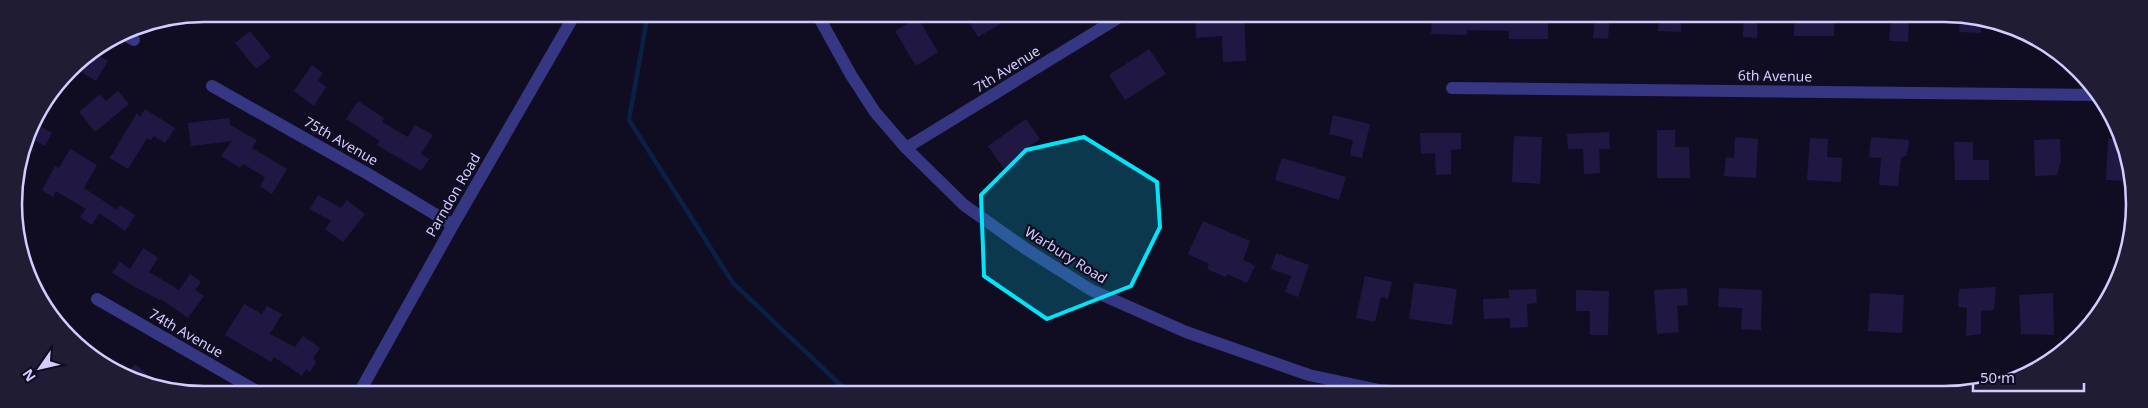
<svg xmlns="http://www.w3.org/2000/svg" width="2148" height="408" viewBox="0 0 2148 408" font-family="'Noto Sans',sans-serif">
	<rect width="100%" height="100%" fill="#100d22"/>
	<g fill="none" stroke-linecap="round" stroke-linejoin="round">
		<!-- stream -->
		<polyline stroke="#0a2044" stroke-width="4.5" points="643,14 647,18 629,120 733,283 849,393"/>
	</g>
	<!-- building -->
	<g fill="#201843">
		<polygon points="964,14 995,14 1000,24 978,37"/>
		<polygon points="1228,15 1244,15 1246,61 1223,62 1222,36 1196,38 1195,16"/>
		<polygon points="1432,15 1534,15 1534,21 1548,21 1548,39 1509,39 1509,31 1467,30 1467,35 1431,34"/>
		<polygon points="1595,15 1610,15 1608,39 1593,38"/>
		<polygon points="1659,15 1681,15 1681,32 1658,31"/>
		<polygon points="1744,15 1758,15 1757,38 1743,37"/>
		<rect x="1794" y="15" width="40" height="21"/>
		<polygon points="1891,15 1909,15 1908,42 1889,41"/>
		<polygon points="1960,15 1969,15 1981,20 1981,33 1959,32"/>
		<polygon points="918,18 938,52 916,66 895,31"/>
		<polygon points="250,31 271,57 256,69 235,43"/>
		<polygon points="1149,49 1166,74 1125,100 1109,75"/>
		<polygon points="94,53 108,61 96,81 73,67"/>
		<polygon points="312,65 323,73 318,81 326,87 314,106 294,91"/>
		<polygon points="118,91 129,104 95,132 79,112 100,94 106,101"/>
		<polygon points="358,101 384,118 382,122 408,137 415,125 433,135 421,154 429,159 421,171 377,145 380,141 346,119"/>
		<polygon points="145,109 175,128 165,143 154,136 151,140 147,138 128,169 110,158 137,113 140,117"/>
		<polygon points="1333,115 1370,124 1362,158 1350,155 1353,140 1329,134"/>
		<polygon points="229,118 230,125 257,140 252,148 287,169 272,194 260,186 265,177 243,164 240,168 221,156 232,141 191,146 188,123"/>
		<polygon points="1026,119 1040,139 1015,157 1020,164 1007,173 988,146"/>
		<polygon points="36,124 52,133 45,146 29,137"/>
		<polygon points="1657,130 1675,130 1675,147 1689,147 1690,178 1657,178"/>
		<polygon points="1609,132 1610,149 1599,149 1600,173 1584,174 1583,149 1568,149 1567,134"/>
		<polygon points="1420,133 1461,133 1461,149 1451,150 1451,174 1436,175 1435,153 1421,154"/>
		<polygon points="1514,136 1542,137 1540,184 1512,182"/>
		<polygon points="1735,137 1758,139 1756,178 1724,176 1726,157 1734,158"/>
		<polygon points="1871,137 1909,140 1907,155 1901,158 1898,186 1879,185 1881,158 1869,157"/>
		<polygon points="1810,138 1828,139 1827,157 1842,158 1841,182 1807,180"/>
		<polygon points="2060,139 2061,161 2057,175 2035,176 2034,140"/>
		<polygon points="2108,139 2120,139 2123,145 2122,158 2128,158 2129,181 2106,180"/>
		<polygon points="1954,142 1973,142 1973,160 1989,160 1989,180 1955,180"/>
		<polygon points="70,149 97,165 84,188 117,210 120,205 135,215 125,231 99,213 92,225 80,217 86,209 56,191 53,197 42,190 55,166 59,168"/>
		<polygon points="1282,158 1346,177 1339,200 1275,180"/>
		<polygon points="318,195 341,208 347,200 365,214 343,242 325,229 331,221 310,209"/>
		<polygon points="1203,221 1250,241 1243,260 1255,266 1247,283 1227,274 1226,277 1207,269 1209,264 1188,254"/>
		<polygon points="143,248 158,258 149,272 179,290 190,274 201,282 195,290 204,296 188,318 161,299 160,300 133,286 112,273 120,262 130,269"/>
		<polygon points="1276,253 1309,265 1298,297 1285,292 1291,276 1271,269"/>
		<polygon points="1365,276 1392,282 1388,299 1381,297 1375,322 1356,318"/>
		<polygon points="1414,283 1457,289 1452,325 1409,319"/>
		<polygon points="1996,287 1994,310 1981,311 1981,334 1966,336 1967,308 1958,307 1959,289"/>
		<polygon points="1687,288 1688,305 1677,306 1679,332 1657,334 1654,290"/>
		<polygon points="1719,288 1762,290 1761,330 1741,329 1742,308 1718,307"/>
		<polygon points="1536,289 1537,303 1527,304 1528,327 1510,328 1510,318 1484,319 1483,299 1509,298 1509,290"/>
		<polygon points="1576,290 1609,291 1608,335 1590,335 1590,311 1576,311"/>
		<polygon points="1870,293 1904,295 1902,333 1868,331"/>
		<polygon points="2053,293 2054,335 2021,334 2019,295"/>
		<polygon points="244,304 262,314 267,306 282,314 270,334 295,347 303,336 320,348 313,358 316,362 310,372 306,369 302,376 274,357 271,362 225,335"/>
		<polygon points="135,364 162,387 124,376"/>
	</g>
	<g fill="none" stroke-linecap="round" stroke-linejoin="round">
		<!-- street -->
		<g stroke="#373682" stroke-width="12">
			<polyline points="817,14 851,75 875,112 906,148 964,205 1026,249 1091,290 1186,332 1309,375 1379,390 1419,393"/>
			<polyline points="123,34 134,40"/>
			<polyline points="212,86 368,174 453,225"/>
			<polyline points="1452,88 2098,95"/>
			<polyline points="906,148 1123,15"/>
			<polyline points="97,299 260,393"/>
			<polyline points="359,393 453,225 575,14"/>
		</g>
	</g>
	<!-- marked area -->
	<path fill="#00e6f8" fill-opacity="0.2" stroke="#00e6f8" stroke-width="4" stroke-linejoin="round" d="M1084,137l73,45 3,45 -29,59 -84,33 -63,-43 -3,-81 45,-45z"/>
	<g text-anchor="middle" stroke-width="4.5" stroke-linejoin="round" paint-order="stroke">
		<!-- street labels -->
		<g font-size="14" fill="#d2cdff" stroke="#100d22">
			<text transform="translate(1007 69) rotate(-32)" y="5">7th Avenue</text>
			<text transform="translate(1775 76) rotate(1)" y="5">6th Avenue</text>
			<text transform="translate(341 141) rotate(30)" y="5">75th Avenue</text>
			<text transform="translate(453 195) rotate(-60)" y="5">Parndon Road</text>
			<text transform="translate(1066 255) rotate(32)" y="5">Warbury Road</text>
			<text transform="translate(186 333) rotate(30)" y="5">74th Avenue</text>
		</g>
	</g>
	<!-- crop -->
	<path d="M0 0H2148V408H0ZM204 22H1944A182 182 0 0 1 2126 204V204A182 182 0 0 1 1944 386H204A182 182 0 0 1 22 204V204A182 182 0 0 1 204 22Z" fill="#201c34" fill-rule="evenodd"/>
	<path fill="none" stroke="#d2cdff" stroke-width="2.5" d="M204 22H1944A182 182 0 0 1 2126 204V204A182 182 0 0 1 1944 386H204A182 182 0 0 1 22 204V204A182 182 0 0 1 204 22Z"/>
	<!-- north arrow -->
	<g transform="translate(40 368) rotate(236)" stroke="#100d22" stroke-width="4" paint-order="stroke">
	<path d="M0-4L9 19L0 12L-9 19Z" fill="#d2cdff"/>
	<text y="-8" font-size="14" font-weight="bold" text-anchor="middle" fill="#d2cdff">N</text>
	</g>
	<!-- scale -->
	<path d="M1973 383v8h111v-8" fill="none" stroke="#d2cdff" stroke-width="2.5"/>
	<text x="1980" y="383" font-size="15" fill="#d2cdff" stroke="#100d22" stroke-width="4" paint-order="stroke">50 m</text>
</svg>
